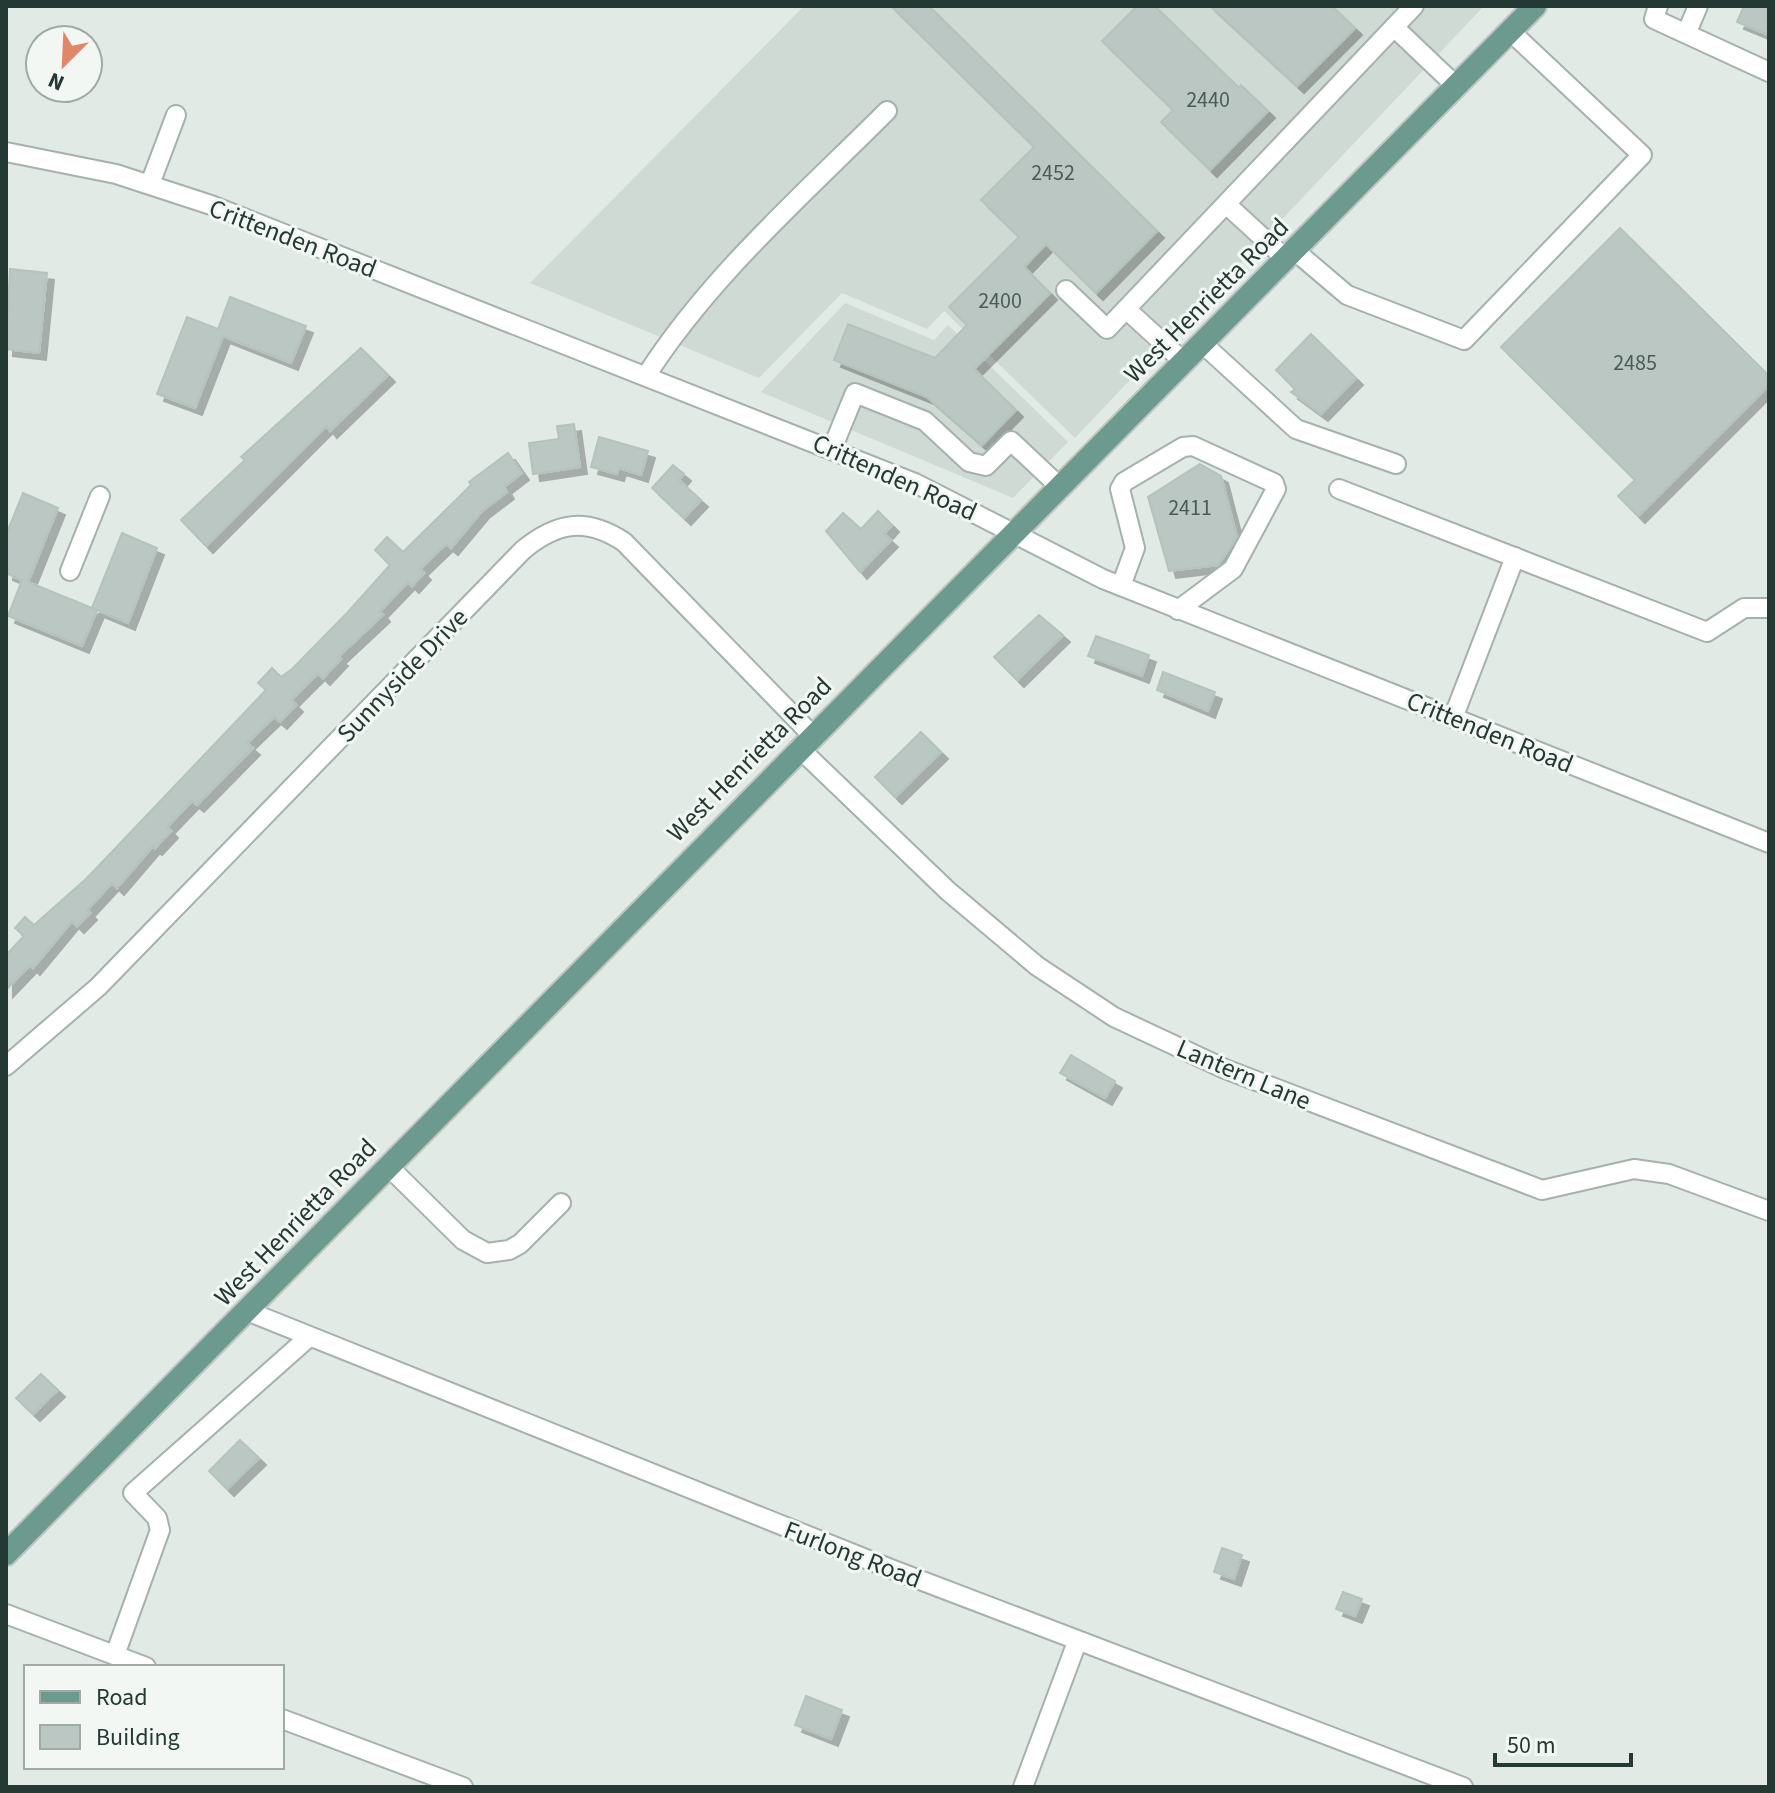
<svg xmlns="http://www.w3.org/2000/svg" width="1775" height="1793" viewBox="0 0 1775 1793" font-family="'Source Sans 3',sans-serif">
	<defs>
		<filter id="shadow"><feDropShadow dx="7" dy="7" stdDeviation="0" flood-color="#0004"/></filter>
	</defs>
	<rect width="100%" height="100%" fill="#e2eae6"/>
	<!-- built -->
	<g fill="#d0dad5">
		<polygon points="804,6 1484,6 1075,438 944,311 927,329 842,293 759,378 530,283"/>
		<polygon points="845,303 934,340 948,325 1068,442 1013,498 761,392"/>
	</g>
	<!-- building -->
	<g fill="#bac7c2" stroke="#b5c3bd" stroke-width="2" filter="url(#shadow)">
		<polygon points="891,6 929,6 1157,231 1096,293 1046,244 1024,267 1050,293 974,369 1016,410 982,445 927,397 834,360 848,324 935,358 967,325 949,307 1019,237 981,200 1034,147"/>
		<polygon points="1137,6 1155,6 1239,88 1241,85 1268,111 1210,170 1161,122 1173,110 1102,41"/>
		<polygon points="1210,6 1332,6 1355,28 1297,86"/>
		<polygon points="1744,6 1769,6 1769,35 1737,22"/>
		<polygon points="1620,228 1769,376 1769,385 1638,516 1618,496 1635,480 1501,347"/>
		<polygon points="10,269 47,273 39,353 6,349"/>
		<polygon points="230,297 306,326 291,363 223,336 195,408 157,394 187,317 218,329"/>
		<polygon points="1311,334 1356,378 1321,414 1291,392 1295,389 1276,370"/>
		<polygon points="361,348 388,375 330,431 326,426 206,546 181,520 245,460 241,457"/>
		<polygon points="574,424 580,467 533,474 529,443 559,439 557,426"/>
		<polygon points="599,437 648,451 641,475 619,468 617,474 591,467"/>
		<polygon points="508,453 522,473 504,487 507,492 482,511 451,548 446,544 420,569 424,573 412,586 408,582 380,611 383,615 338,657 341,659 323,678 318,673 291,700 296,705 280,722 274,717 247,743 253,748 197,805 192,801 167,827 171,831 155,848 153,846 117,888 112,883 87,910 90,913 77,926 72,921 33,968 30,965 6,990 6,955 24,936 15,928 25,917 34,925 87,878 266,690 258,683 272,668 281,677 292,669 347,613 390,565 375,550 387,537 403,552 471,485 469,482"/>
		<polygon points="1200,464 1221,476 1237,537 1218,565 1169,571 1148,497"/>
		<polygon points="673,465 684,474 679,480 701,500 684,518 652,488"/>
		<polygon points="23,493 58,508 28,582 97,610 82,646 8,616 22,580 6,573 6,535"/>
		<polygon points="878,511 892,525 884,534 891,540 860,572 826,531 843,513 861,529"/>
		<polygon points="122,533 157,548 128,623 92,608"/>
		<polygon points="1039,615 1063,635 1017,680 994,657"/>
		<polygon points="1096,636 1149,655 1142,676 1088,656"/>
		<polygon points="1163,672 1215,692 1208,711 1157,690"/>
		<polygon points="921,732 941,752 895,797 875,777"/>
		<polygon points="1071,1055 1115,1081 1105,1098 1060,1073"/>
		<polygon points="41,1374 58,1390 33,1414 16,1398"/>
		<polygon points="240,1440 259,1458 227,1489 209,1471"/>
		<polygon points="1222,1548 1242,1555 1234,1579 1214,1572"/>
		<polygon points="1343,1592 1362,1599 1355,1616 1336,1609"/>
		<polygon points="806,1696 842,1710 831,1739 795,1725"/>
	</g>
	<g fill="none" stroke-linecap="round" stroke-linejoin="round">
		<defs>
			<g id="minor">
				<polyline points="1658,6 1654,19 1769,72"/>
				<polyline points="1394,27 1456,86"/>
				<polyline points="1687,32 1698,6"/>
				<polyline points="6,152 116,174 211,205 915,483 1103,579 1769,843"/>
				<polyline points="150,184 176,115"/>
				<polyline points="1226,204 1286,259"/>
				<polyline points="1294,250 1347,295 1464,340 1642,155 1510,31"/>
				<polyline points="1066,290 1107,329 1414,6"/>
				<polyline points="1126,309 1184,362"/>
				<polyline points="1203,344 1296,429 1396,464"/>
				<path d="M646,376c64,-100 157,-181 241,-265"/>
				<polyline points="832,449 855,393 925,421 969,462 986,466 1011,441 1061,488"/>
				<polyline points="1339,489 1707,632 1744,608 1769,608"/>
				<polyline points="70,571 100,496"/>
				<polyline points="1121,586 1135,548 1120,489 1124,482 1183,447 1193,446 1274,483 1276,489 1233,569 1178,610"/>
				<polyline points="1453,718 1515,557"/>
				<polyline points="799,748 948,891 1037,966 1114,1017 1225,1069 1542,1190 1634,1169 1669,1174 1769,1211"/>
				<path d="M6,1066l92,-79 425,-437c34,-28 63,-33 101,-8l188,193"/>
				<polyline points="389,1167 463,1240 487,1253 509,1250 520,1244 561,1203"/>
				<polyline points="247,1311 891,1569 1463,1787"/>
				<polyline points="6,1614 146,1667"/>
				<polyline points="115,1655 160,1530 157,1518 133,1493 309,1337"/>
				<polyline points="282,1719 463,1787"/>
				<polyline points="1023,1787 1077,1642"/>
			</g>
			<polyline id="major" points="6,1554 1535,6"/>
		</defs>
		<!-- minor casing -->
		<use href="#minor" stroke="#a5b1ad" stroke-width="22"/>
		<!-- major casing -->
		<use href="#major" stroke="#bdc4c2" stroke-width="26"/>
		<!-- minor -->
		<use href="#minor" stroke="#fff" stroke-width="18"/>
		<!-- major -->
		<use href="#major" stroke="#6c9a8e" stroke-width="22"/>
	</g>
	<g text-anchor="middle" stroke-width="6" stroke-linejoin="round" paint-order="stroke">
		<!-- number labels -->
		<g font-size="22" fill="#4a5c57">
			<text x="1208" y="107">2440</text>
			<text x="1053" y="180">2452</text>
			<text x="1000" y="308">2400</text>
			<text x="1635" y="370">2485</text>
			<text x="1190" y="515">2411</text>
		</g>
		<!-- street labels -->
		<g font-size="26" fill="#243933" stroke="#f2f7f4">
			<text transform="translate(293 238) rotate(21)" y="9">Crittenden Road</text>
			<text transform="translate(1206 300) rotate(-45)" y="9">West Henrietta Road</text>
			<text transform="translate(895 477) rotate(24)" y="9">Crittenden Road</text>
			<text transform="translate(402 675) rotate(-46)" y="9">Sunnyside Drive</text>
			<text transform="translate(1490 732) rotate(22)" y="9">Crittenden Road</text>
			<text transform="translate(749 759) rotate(-45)" y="9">West Henrietta Road</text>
			<text transform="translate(1244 1074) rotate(23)" y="9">Lantern Lane</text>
			<text transform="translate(295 1222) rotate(-46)" y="9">West Henrietta Road</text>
			<text transform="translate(853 1554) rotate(21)" y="9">Furlong Road</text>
		</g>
	</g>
	<!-- border -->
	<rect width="1775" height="1793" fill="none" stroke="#243933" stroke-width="16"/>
	<!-- legend -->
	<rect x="24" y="1665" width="260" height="104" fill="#f2f7f4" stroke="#a0aba7" stroke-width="2"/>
	<rect x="40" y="1691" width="40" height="12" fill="#6c9a8e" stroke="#a0aba7" stroke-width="2"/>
	<text x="96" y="1705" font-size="24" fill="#243933">Road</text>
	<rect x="40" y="1725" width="40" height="24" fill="#bac7c2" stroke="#a0aba7" stroke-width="2"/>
	<text x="96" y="1745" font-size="24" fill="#243933">Building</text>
	<!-- north arrow -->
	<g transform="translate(64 64) rotate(204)"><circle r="38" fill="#f2f7f4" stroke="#a0aba7" stroke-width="2"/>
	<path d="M0-6L14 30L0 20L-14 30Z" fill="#e0876a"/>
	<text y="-12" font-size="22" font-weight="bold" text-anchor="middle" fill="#243933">N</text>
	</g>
	<!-- scale -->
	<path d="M1495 1753v12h136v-12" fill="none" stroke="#243933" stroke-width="4"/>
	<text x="1507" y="1753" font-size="24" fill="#243933" stroke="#f2f7f4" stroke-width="6" paint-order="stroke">50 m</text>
</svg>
